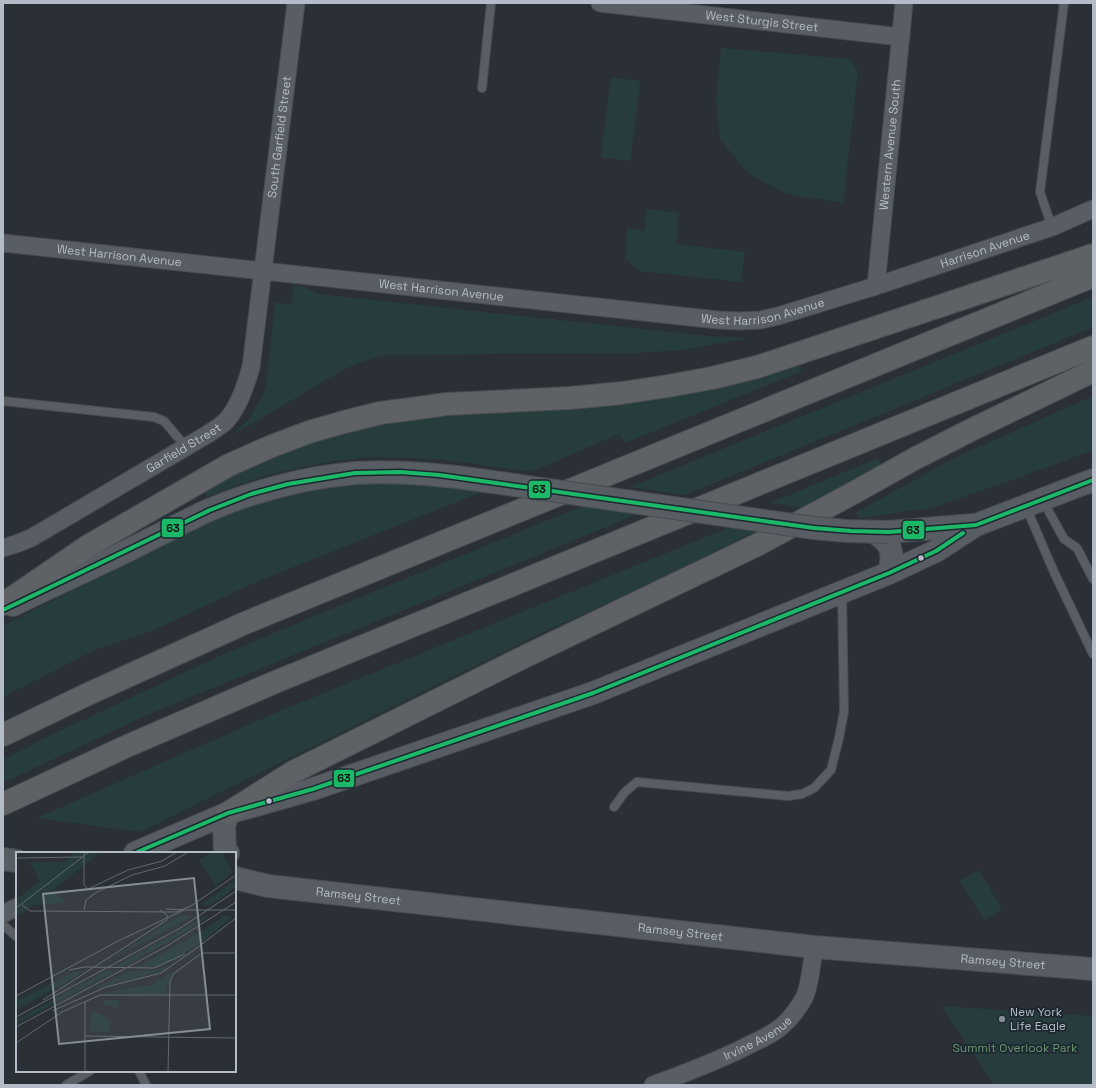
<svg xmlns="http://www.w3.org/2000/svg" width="1096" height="1088" viewBox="0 0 1096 1088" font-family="'Space Grotesk',sans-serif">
	<rect width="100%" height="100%" fill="#2a3036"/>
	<!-- green -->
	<g fill="#273c3d">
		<polygon points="721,48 849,59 858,71 843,203 786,194 748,173 720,139 716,100"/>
		<polygon points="611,77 640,81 630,161 601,157"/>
		<polygon points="647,209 679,213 676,244 745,252 741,282 639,271 625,259 627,228 644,231"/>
		<path d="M293,285l14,3 11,6 400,43 30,1 -66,12 -46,3 -249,2c-16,4 -30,8 -44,15l-112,66 19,-18 13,-24 3,-9 9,-83 17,3z"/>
		<polygon points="1093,297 1093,327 685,495 630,487"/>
		<polygon points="798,362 802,371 625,443 619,434 531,472 437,459 407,458 371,457 336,461 298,468 261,477 224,490 207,497 204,490 277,452 381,421"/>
		<polygon points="1093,396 1093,450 1054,465 932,508 860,518 855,513 952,459"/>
		<polygon points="878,458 882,466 807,508 770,503"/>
		<polygon points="411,482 484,491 256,582 154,630 97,649 3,697 3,626 206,520 279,495 347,484"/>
		<polygon points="585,505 638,514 147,715 3,783 3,760 51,735 222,655 312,617"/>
		<polygon points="730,527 759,530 667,576 539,634 140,832 37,818 275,713"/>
		<polygon points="979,870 1002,909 984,920 960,881"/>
		<polygon points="941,1006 1093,1016 1093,1085 995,1085"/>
	</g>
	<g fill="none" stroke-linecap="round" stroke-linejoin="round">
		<defs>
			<g id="lane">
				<polyline points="482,88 491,3"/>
				<polyline points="1052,227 1040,192 1064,3"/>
				<polyline points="3,401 154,417 164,421 186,447"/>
				<polyline points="1043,501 1064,539 1077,548 1093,579"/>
				<polyline points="1026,507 1054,572 1093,654"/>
				<polyline points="614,807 625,792 637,782 788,796 802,794 814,788 831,770 839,738 844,711 842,594"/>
				<polyline points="3,925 17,937"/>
				<polyline points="139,1071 146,1085"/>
				<polyline points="66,1085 90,1071"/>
			</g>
			<g id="street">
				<path id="s1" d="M600,3l301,34"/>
				<path id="s2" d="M3,243l715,77 22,1 20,-1 18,-4 98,-30 176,-59 41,-18"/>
				<path id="s3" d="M876,286l28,-283"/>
				<path id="s4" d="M3,548l13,-4 15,-6 177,-104c6,-4 13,-8 18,-13 13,-14 20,-37 25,-54l45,-364"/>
				<polyline points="3,914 17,907"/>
				<path id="s5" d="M653,1085c33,-12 65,-24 96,-40 11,-5 23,-11 32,-18 9,-8 17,-18 23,-29 6,-11 8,-37 10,-51"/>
			</g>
			<g id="secondary">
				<path d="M874,532c19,12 20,21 15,41"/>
				<polyline points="889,532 973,525"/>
				<path d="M13,605c39,-19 79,-37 118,-56 26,-13 52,-27 78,-39 45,-19 98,-33 147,-37 49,-3 96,3 144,10"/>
				<polyline points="135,853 228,813 313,789 593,693 889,573 936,551 976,525 1093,480"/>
				<polyline points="228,853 225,849 224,826 228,813"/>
				<polyline points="3,859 17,861"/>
				<path id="s6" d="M235,878l33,8 546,61 279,22"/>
			</g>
			<g id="highway">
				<polyline points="3,604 88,546 229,465 272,446 309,432 344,422 380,413 411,409 447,404 570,398 622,393 668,386 712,378 757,367 1093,255"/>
				<polyline points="3,735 88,694 245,623 1093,276"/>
				<polyline points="3,804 125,747 273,683 1093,347"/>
				<polyline points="228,813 293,772 528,655 757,545 857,491 914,459 971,430 1093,371"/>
			</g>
		</defs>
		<!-- lane casing -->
		<use href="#lane" stroke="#484c51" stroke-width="10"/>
		<!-- street casing -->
		<use href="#street" stroke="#484c51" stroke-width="19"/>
		<!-- secondary casing -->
		<use href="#secondary" stroke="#484c51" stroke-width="24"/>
		<!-- highway casing -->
		<use href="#highway" stroke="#474c52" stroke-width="24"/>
		<!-- lane -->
		<use href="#lane" stroke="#595e65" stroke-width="8"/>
		<!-- street -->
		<use href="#street" stroke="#595e65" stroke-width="17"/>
		<!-- secondary -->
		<use href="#secondary" stroke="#585d63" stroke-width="22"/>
		<!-- highway -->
		<use href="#highway" stroke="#5e6265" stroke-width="22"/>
		<defs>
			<polyline id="secondary-bridge" points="500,483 814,528 846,531 889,532"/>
		</defs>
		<!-- secondary-bridge casing -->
		<use href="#secondary-bridge" stroke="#484c51" stroke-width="24" stroke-linecap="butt"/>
		<!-- secondary-bridge -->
		<use href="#secondary-bridge" stroke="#585d63" stroke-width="22"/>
		<defs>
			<g id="bus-1">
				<polyline points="3,610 210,510 251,494 288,484 355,473 400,472 439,475 814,528 851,531 889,532 976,525 1093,480"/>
				<polyline points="135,853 228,813 313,789 593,693 889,573 936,551 963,533"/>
			</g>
		</defs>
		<!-- bus-1 casing -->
		<use href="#bus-1" stroke="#1d2731" stroke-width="7"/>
		<!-- bus-1 -->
		<use href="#bus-1" stroke="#1ab867" stroke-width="4"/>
	</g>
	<!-- markers -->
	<g fill="#b4bdc7" stroke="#1d2731" stroke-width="1.5">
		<circle cx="921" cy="558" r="3.5"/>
		<circle cx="269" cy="801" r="3.5"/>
	</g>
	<circle fill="#848c94" stroke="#1d2731" stroke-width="1.5" cx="1002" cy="1019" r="4"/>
	<g text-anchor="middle" stroke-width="3.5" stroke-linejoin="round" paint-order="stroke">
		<!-- street labels -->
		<g font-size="12" fill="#b4bdc7" stroke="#1d2731">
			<text dy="4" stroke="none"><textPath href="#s1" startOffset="163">West Sturgis Street</textPath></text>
			<text dy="4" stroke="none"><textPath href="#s4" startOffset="549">South Garfield Street</textPath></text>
			<text dy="4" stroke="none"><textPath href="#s3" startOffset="142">Western Avenue South</textPath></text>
			<text dy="4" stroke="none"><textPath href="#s2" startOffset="997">Harrison Avenue</textPath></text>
			<text dy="4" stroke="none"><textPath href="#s2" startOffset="117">West Harrison Avenue</textPath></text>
			<text dy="4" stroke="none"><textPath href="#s2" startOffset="441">West Harrison Avenue</textPath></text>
			<text dy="4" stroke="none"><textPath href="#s2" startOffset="765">West Harrison Avenue</textPath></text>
			<text dy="4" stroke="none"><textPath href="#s4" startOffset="207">Garfield Street</textPath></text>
			<text dy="4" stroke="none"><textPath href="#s6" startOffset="125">Ramsey Street</textPath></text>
			<text dy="4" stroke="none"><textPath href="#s6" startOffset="449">Ramsey Street</textPath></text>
			<text dy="4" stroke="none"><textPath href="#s6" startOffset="773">Ramsey Street</textPath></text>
			<text dy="4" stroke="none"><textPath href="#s5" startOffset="115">Irvine Avenue</textPath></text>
		</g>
		<!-- poi labels -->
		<g font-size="12" fill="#b4bdc7" stroke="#1d2731" text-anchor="start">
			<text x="1010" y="1016">New York<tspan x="1010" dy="14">Life Eagle</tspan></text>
		</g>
		<!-- park labels -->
		<g font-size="12" fill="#6b9771" stroke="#1d2731">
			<text x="1015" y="1052">Summit Overlook Park</text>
		</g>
	</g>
	<!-- overview -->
	<g transform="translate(16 852)">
		<rect width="220" height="220" fill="#2a3036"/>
		<path d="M61,0h24l-47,37 12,14 -32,2 -18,11v-16l24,-19 -11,-19h35zM196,0h9l12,20 -18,14 -16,-26zM220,28v7l-3,2 -22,16h-11zM163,64h14l-95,50 28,-17zM190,64h4l-40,25 -48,26h-8zM208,64h9l-26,22 -33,22 -16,6 -22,2 51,-28zM151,114l-2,4 -71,19 36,-18h22zM69,118l-13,9 -56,31v-9l58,-29zM92,118l8,1 -100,53v-4zM156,120l-7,22 -63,-1 49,-8zM88,148h14l2,6 -7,3v-4h-10zM75,161h8l10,7 1,12 -20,-1z" fill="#273c3d"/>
		<path fill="none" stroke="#616870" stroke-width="1" d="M68,0v33l4,4 40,-19 34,-9 15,-9M0,6l67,-1M6,53l8,6 146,1 15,-6 45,-31M0,56l73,-56M150,57l18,1M68,58l2,-10 11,-8 35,-17 33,-9 23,-14M144,58l7,5v5M186,92l34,-26M53,118l16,-3 69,1 31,-14M0,144l102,-55 66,-31h52M27,148l124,-80M69,150v70M36,159l54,-24 55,-14 43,-30M0,165l166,-90 54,-36M0,175l151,-81 69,-44M69,184l151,2M0,191l46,-31 38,-17h136M152,220l2,-90 3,-8 29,-21h34"/>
		<path fill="#848c94" fill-opacity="0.15" stroke="#848c94" stroke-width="2" d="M178,26l16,151 -151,15 -16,-150z"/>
		<rect width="220" height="220" fill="none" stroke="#b4bdc7" stroke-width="2"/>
	</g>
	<g stroke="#1d2731" stroke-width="1.5">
		<rect x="528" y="480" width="23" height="19" rx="4" fill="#1ab867"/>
		<rect x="161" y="518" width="23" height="20" rx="4" fill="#1ab867"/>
		<rect x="902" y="520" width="23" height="20" rx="4" fill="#1ab867"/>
		<rect x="333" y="769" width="22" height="19" rx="4" fill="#1ab867"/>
	</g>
	<g font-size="11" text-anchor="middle" font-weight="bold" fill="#111">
		<text x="539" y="493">63</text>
		<text x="173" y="532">63</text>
		<text x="913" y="534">63</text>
		<text x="344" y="782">63</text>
	</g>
	<!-- border -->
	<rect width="1096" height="1088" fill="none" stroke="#b4bdc7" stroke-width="8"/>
</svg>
